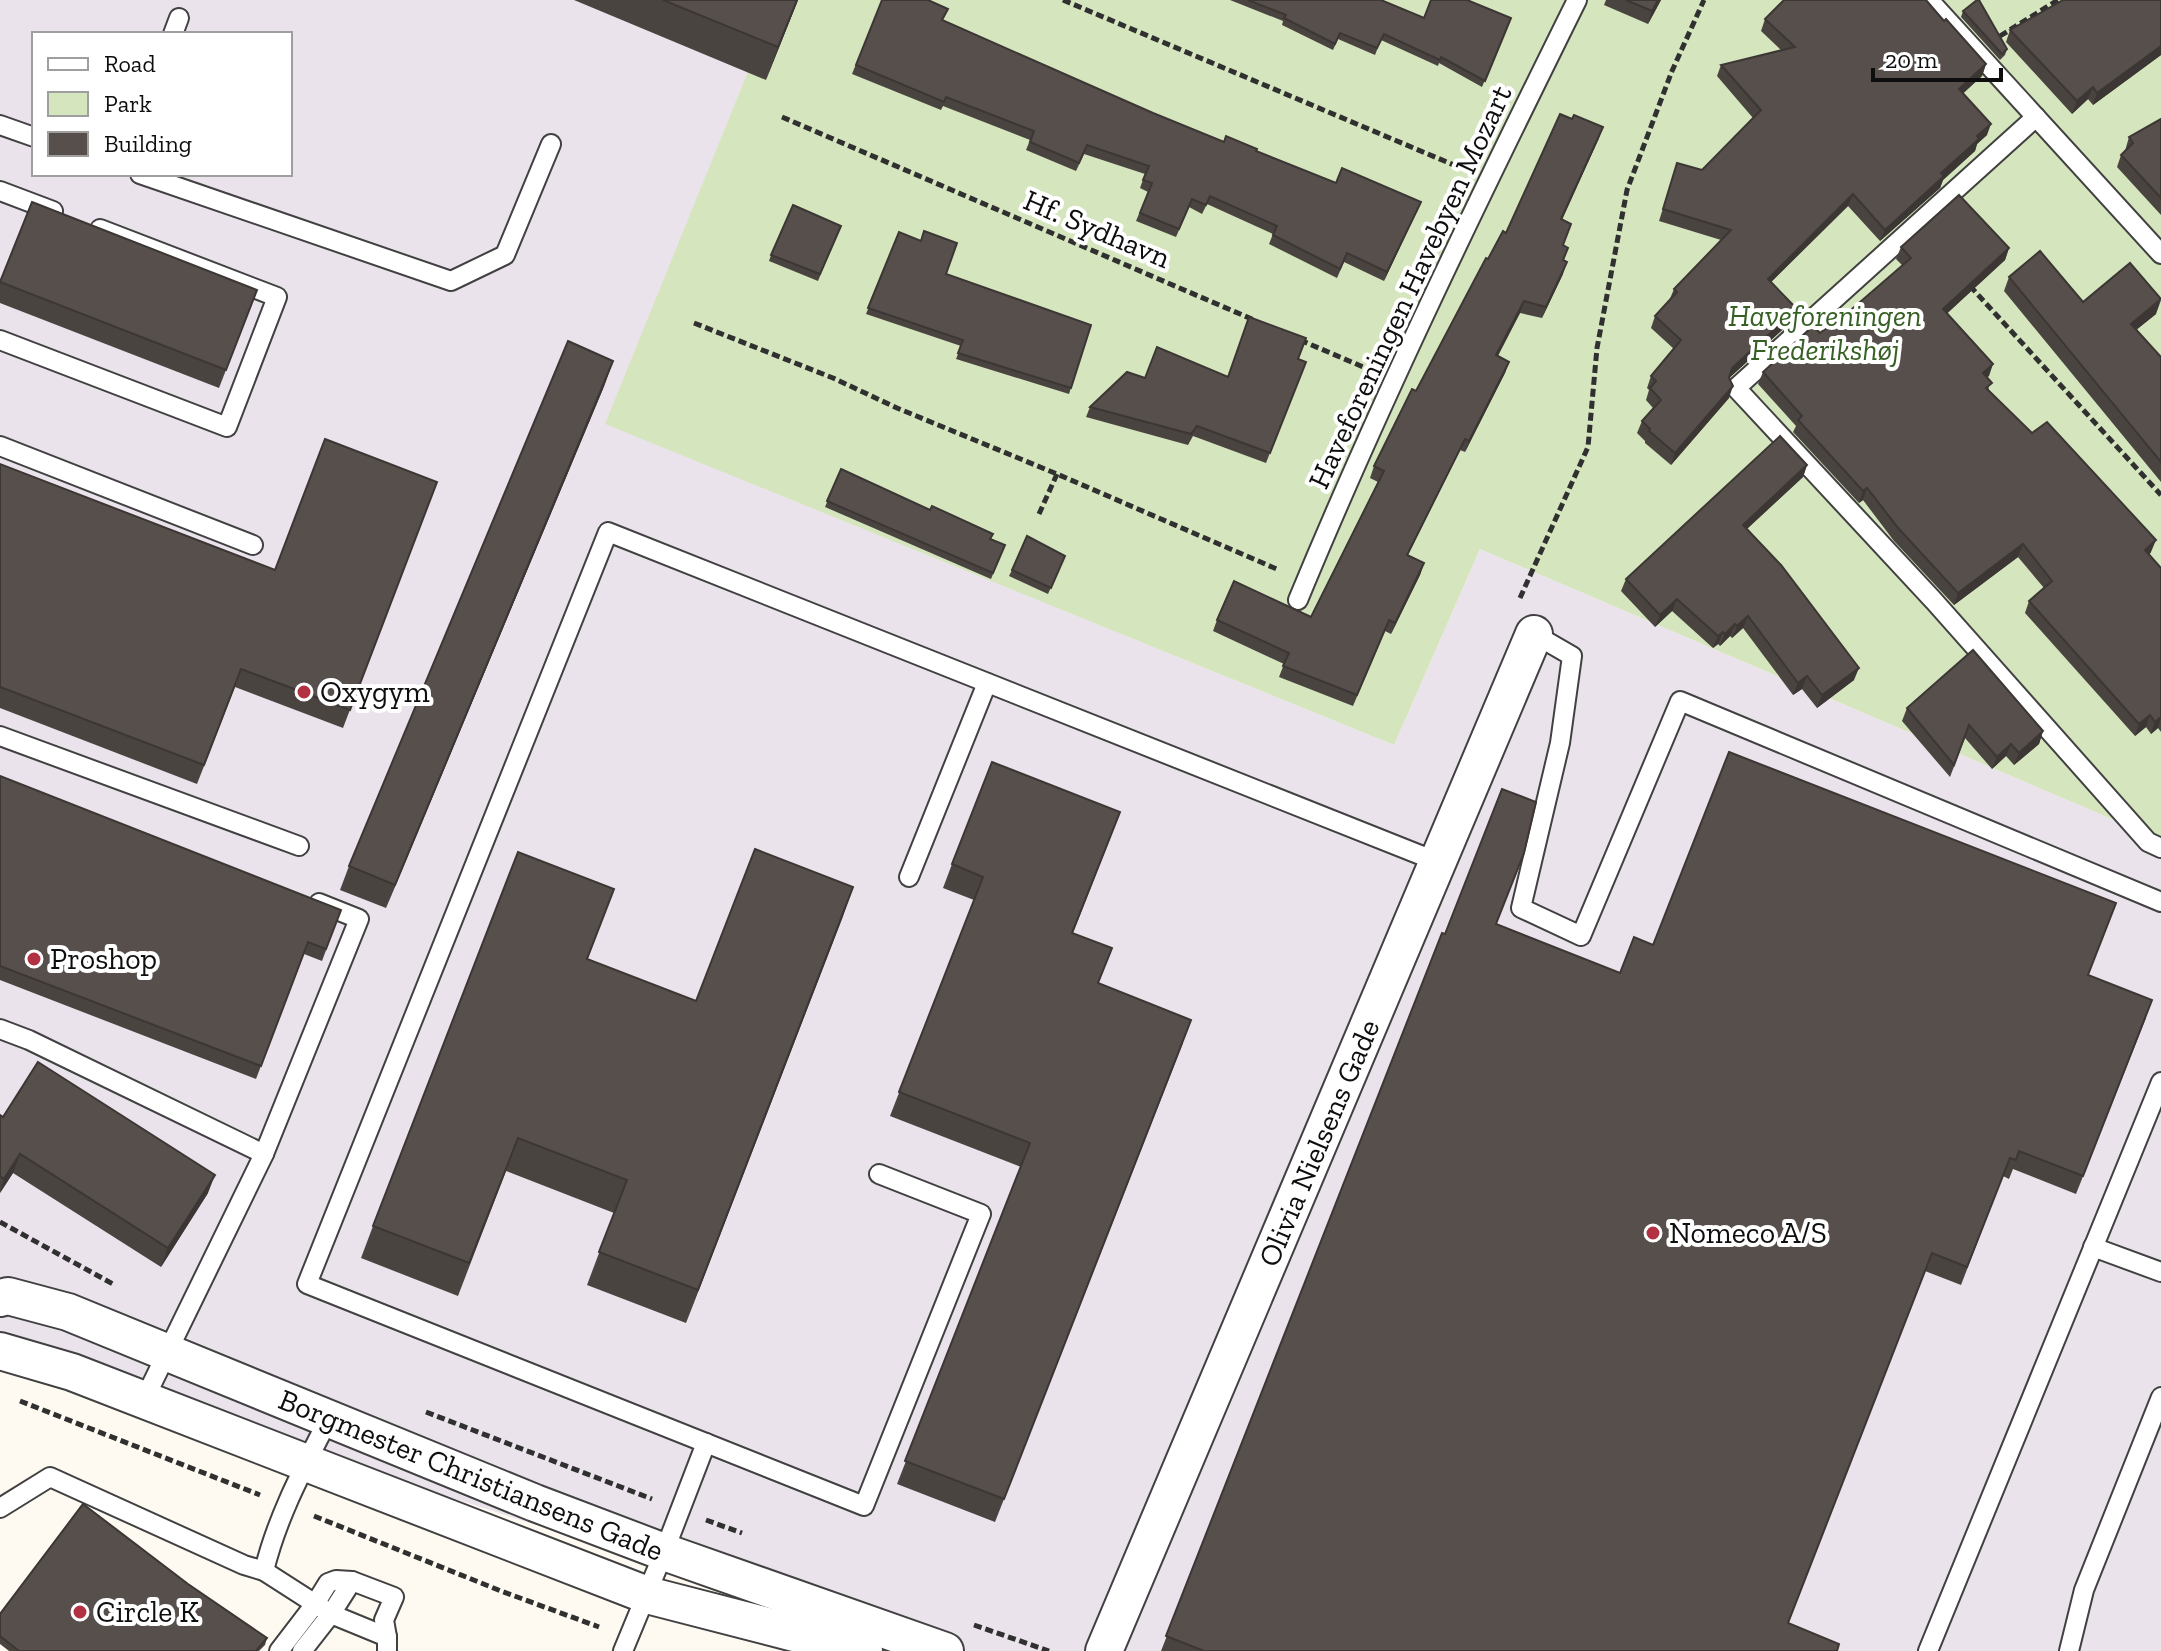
<svg xmlns="http://www.w3.org/2000/svg" width="2161" height="1651" viewBox="0 0 2161 1651" font-family="'Zilla Slab',serif">
	<rect width="100%" height="100%" fill="#fefaf1"/>
	<!-- industrial -->
	<path fill="#eae3ec" fill-rule="evenodd" d="M0,0h777l-171,424 788,321 86,-196 681,291v811h-1232l-929,-298zM34,34h256v140h-256z"/>
	<!-- green -->
	<polygon fill="#d5e5bd" points="777,0 2161,0 2161,840 1480,549 1394,745 605,424"/>
	<g fill="none" stroke-linecap="round" stroke-linejoin="round">
		<defs>
			<g id="lane">
				<polyline points="1929,0 2161,254"/>
				<polyline points="173,34 179,18"/>
				<polyline points="2036,117 1736,388 1934,601 2148,842 2161,848"/>
				<polyline points="0,125 34,137"/>
				<polyline points="140,174 451,281 505,255 551,144"/>
				<polyline points="0,191 53,211"/>
				<polyline points="0,340 227,427 277,297 100,229"/>
				<polyline points="0,446 253,545"/>
				<path d="M1298,600c84,-203 181,-402 279,-600"/>
				<polyline points="1534,634 1572,656 1560,743 1521,908 1581,936 1680,701 2161,902"/>
				<polyline points="0,736 299,846"/>
				<polyline points="909,877 987,683"/>
				<polyline points="0,1029 29,1040 264,1154 144,1400"/>
				<polyline points="264,1154 359,919 319,903"/>
				<polyline points="879,1174 981,1214 864,1506 307,1284 608,532 1438,862"/>
				<polyline points="2093,1247 2161,1272"/>
				<path d="M0,1508l50,-31 194,88 20,6c13,-54 39,-102 64,-151"/>
				<polyline points="264,1571 331,1614 387,1637 387,1651"/>
				<polyline points="279,1651 315,1604 328,1583 336,1580 352,1581 394,1597 384,1620 387,1637"/>
				<polyline points="302,1651 331,1614 352,1581"/>
				<polyline points="623,1651 664,1552 706,1443"/>
				<polyline points="1928,1651 2161,1082"/>
				<polyline points="2069,1651 2084,1590 2161,1397"/>
			</g>
			<g id="street">
				<polyline points="0,1298 8,1296 68,1312 535,1503 664,1552 945,1651"/>
				<polyline points="0,1351 72,1372 647,1595 864,1651"/>
				<polyline points="1104,1651 1534,634"/>
			</g>
		</defs>
		<!-- lane casing -->
		<use href="#lane" stroke="#414141" stroke-width="22"/>
		<!-- street casing -->
		<use href="#street" stroke="#414141" stroke-width="40"/>
		<!-- path -->
		<g stroke="#303030" stroke-width="5" stroke-dasharray="8 4" stroke-linecap="butt">
			<polyline points="1063,0 1461,168"/>
			<polyline points="2000,36 2058,0"/>
			<polyline points="782,117 1254,320"/>
			<polyline points="1970,286 2161,495"/>
			<polyline points="694,323 833,378 897,408 1057,474 1279,570"/>
			<polyline points="1300,340 1368,369"/>
			<polyline points="1039,514 1057,474"/>
			<polyline points="1520,598 1588,447 1597,348 1627,190 1672,71 1704,0"/>
			<polyline points="0,1222 113,1284"/>
			<polyline points="20,1401 260,1495"/>
			<polyline points="426,1412 652,1499"/>
			<polyline points="314,1516 501,1591 599,1627"/>
			<polyline points="706,1520 742,1533"/>
			<polyline points="974,1625 1049,1651"/>
		</g>
		<!-- lane -->
		<use href="#lane" stroke="#fff" stroke-width="18"/>
		<!-- street -->
		<use href="#street" stroke="#fff" stroke-width="36"/>
	</g>
	<!-- wall -->
	<g fill="#4a4440">
		<polygon points="574,0 798,0 766,80"/>
		<polygon points="882,0 943,20 1153,113 1224,142 1256,151 1336,183 1417,211 1384,281 1344,262 1337,278 1269,244 1273,234 1207,204 1202,214 1189,207 1176,237 1136,221 1148,192 1140,188 1145,174 1084,154 1076,171 1026,150 1030,140 943,106 941,110 852,74"/>
		<polygon points="1230,0 1381,0 1424,18 1511,18 1482,87 1439,63 1438,66 1381,40 1375,55 1338,39 1333,50 1282,25 1283,21"/>
		<polygon points="1606,0 1661,0 1648,24 1604,5"/>
		<polygon points="2161,0 2161,55 2093,105 2088,99 2072,114 2006,42 2010,30"/>
		<polygon points="1963,11 2007,49 2005,55 2000,60 1961,17"/>
		<polygon points="1765,19 1944,21 1986,64 1982,76 1963,93 1987,135 1977,144 1975,151 1943,180 1940,188 1880,241 1848,206 1771,282 1797,309 1792,321 1729,378 1729,398 1671,465 1645,443 1645,441 1637,433 1642,421 1653,408 1646,400 1649,390 1647,388 1651,376 1674,349 1651,328 1655,316 1669,301 1674,289 1721,240 1659,221 1677,163 1702,170 1753,118 1717,76 1721,65 1782,51 1761,31"/>
		<polygon points="2161,119 2161,215 2117,167 2121,155 2125,151 2129,137"/>
		<polygon points="1599,138 1562,220 1563,274 1542,318 1520,313 1498,356 1509,362 1505,373 1465,452 1460,450 1408,555 1424,563 1420,575 1391,634 1385,631 1353,706 1279,677 1284,664 1213,631 1217,620 1311,617 1378,482 1370,478 1374,466 1488,259 1506,233"/>
		<polygon points="32,202 257,290 219,388 0,303 0,283"/>
		<polygon points="841,226 818,281 769,261 771,255"/>
		<polygon points="899,232 946,274 1091,325 1069,394 956,359 961,346 866,314"/>
		<polygon points="1901,247 2009,248 2005,260 1947,313 1993,364 1987,377 1989,390 2151,552 2149,555 2161,568 2161,732 2158,728 2151,734 2146,727 2135,736 2025,613 2029,601 2044,588 2018,557 1954,605 1894,541 1863,500 1859,503 1793,432 1796,426 1758,384 1763,372 1830,328 1902,265 1896,259"/>
		<polygon points="2009,277 2083,302 2156,314 2136,330 2161,357 2161,482 2004,291"/>
		<polygon points="1298,359 1306,362 1266,463 1193,436 1188,445 1086,417 1090,407 1145,378 1228,377"/>
		<polygon points="605,384 386,908 340,890 349,866"/>
		<polygon points="0,464 275,570 437,482 343,728 235,687 197,784 0,708"/>
		<polygon points="1807,465 1803,477 1747,529 1854,680 1817,708 1802,689 1793,695 1743,628 1732,638 1730,636 1720,646 1718,644 1713,648 1672,611 1655,627 1621,591 1626,579"/>
		<polygon points="841,469 1005,545 991,579 825,507"/>
		<polygon points="1065,556 1048,594 1009,576 1012,570"/>
		<polygon points="1907,708 2043,731 2039,744 2014,765 2006,756 1992,769 1965,738 1950,777 1902,721"/>
		<polygon points="0,776 341,910 322,961 304,954 256,1079 0,980"/>
		<polygon points="1111,836 1073,933 1099,983 1183,1043 995,1522 897,1484 1021,1167 890,1116 974,900 943,888 952,864"/>
		<polygon points="853,887 686,1323 587,1285 614,1213 506,1171 458,1296 361,1258 373,1226 588,959 696,1001"/>
		<polygon points="1497,924 1620,973 1653,945 2088,975 2146,1018 2076,1194 2013,1169 2009,1179 2003,1176 1961,1285 1925,1271 1788,1623 1837,1651 1161,1651 1442,933 1445,934"/>
		<polygon points="0,1115 208,1193 161,1267 13,1173 0,1193"/>
		<polygon points="188,1584 267,1638 265,1645 259,1651 9,1651 0,1644 0,1614"/>
	</g>
	<!-- shaded-wall -->
	<g fill="#3c3734">
		<polygon points="797,0 798,0 766,80 778,47"/>
		<polygon points="1658,0 1661,0 1648,24 1652,11"/>
		<polygon points="2161,46 2161,55 2093,105 2097,93"/>
		<polygon points="1986,64 1982,76 1955,101 1959,89"/>
		<polygon points="2093,87 2088,99 2072,114 2077,101"/>
		<polygon points="1991,124 1987,135 1977,144 1975,151 1943,180 1940,188 1880,241 1885,230 1977,136"/>
		<polygon points="1603,127 1599,138 1556,231 1561,219"/>
		<polygon points="1853,194 1848,206 1763,290 1768,279"/>
		<polygon points="1421,202 1417,211 1384,281 1387,272"/>
		<polygon points="2009,248 2005,260 1939,321 1943,309"/>
		<polygon points="1567,262 1563,274 1542,318 1546,307"/>
		<polygon points="2161,300 2156,314 2126,338 2131,324"/>
		<polygon points="1524,301 1520,313 1492,366 1496,355"/>
		<polygon points="1797,309 1792,321 1727,380 1732,368"/>
		<polygon points="613,361 605,384 386,908 395,885"/>
		<polygon points="1509,362 1505,373 1465,452 1469,441"/>
		<polygon points="1993,364 1989,376 1978,385 1983,373"/>
		<polygon points="1733,386 1729,398 1671,465 1675,453"/>
		<polygon points="1465,439 1460,450 1402,566 1407,555"/>
		<polygon points="1807,465 1803,477 1738,537 1743,525"/>
		<polygon points="1867,488 1863,500 1859,503 1863,491"/>
		<polygon points="2156,540 2151,552 2141,562 2145,550"/>
		<polygon points="2023,544 2018,557 1954,605 1958,593"/>
		<polygon points="1424,563 1420,575 1391,634 1395,623"/>
		<polygon points="1677,599 1672,611 1655,627 1660,615"/>
		<polygon points="1748,616 1743,628 1732,638 1737,626"/>
		<polygon points="1735,624 1730,636 1720,646 1725,634"/>
		<polygon points="1723,632 1718,644 1713,648 1718,636"/>
		<polygon points="1859,668 1854,680 1817,708 1822,695"/>
		<polygon points="1807,676 1802,689 1793,695 1798,683"/>
		<polygon points="2150,715 2146,727 2135,736 2139,724"/>
		<polygon points="2161,717 2158,728 2151,734 2155,722"/>
		<polygon points="2043,731 2039,744 2014,765 2019,753"/>
		<polygon points="2011,744 2006,756 1992,769 1997,757"/>
		<polygon points="853,887 842,919 686,1323 698,1290"/>
		<polygon points="20,1154 13,1173 0,1193 4,1179"/>
		<polygon points="215,1175 208,1193 161,1267 168,1248"/>
	</g>
	<!-- building -->
	<g fill="#564f4b" stroke="#3c3734" stroke-width="2">
		<polygon points="663,0 797,0 778,47"/>
		<polygon points="882,0 928,0 948,9 942,20 1153,113 1224,142 1226,136 1257,149 1256,151 1336,183 1342,168 1421,202 1387,272 1347,253 1340,269 1273,235 1277,226 1210,196 1206,205 1192,199 1179,229 1140,213 1152,183 1143,180 1149,166 1087,145 1079,163 1030,142 1034,131 946,97 944,102 856,65"/>
		<polygon points="1248,0 1381,0 1424,18 1431,0 1467,0 1511,18 1485,81 1441,57 1440,60 1384,34 1377,48 1340,33 1335,44 1284,18 1286,15"/>
		<polygon points="1626,0 1658,0 1652,11"/>
		<polygon points="1784,0 1926,0 1944,21 1946,19 1986,64 1959,89 1991,124 1977,136 1979,139 1941,173 1944,176 1885,230 1853,194 1768,279 1797,309 1732,368 1729,378 1733,386 1675,453 1649,431 1650,429 1642,421 1661,400 1650,388 1656,381 1651,376 1681,340 1655,316 1677,292 1674,289 1731,230 1663,209 1677,163 1702,170 1761,110 1721,65 1795,47 1765,19"/>
		<polygon points="1977,0 1979,0 2007,49 2002,54 1963,11"/>
		<polygon points="2063,0 2161,0 2161,46 2097,93 2093,87 2077,101 2010,30"/>
		<polygon points="1560,114 1572,119 1574,115 1603,127 1561,219 1571,224 1563,245 1568,248 1563,260 1567,262 1546,307 1524,301 1496,355 1509,362 1469,441 1465,439 1407,555 1424,563 1395,623 1389,620 1357,695 1283,666 1289,653 1217,620 1234,581 1311,617 1384,471 1374,466 1412,389 1416,391 1486,258 1488,259 1503,231 1506,233"/>
		<polygon points="2161,119 2161,198 2121,155 2133,143 2129,137"/>
		<polygon points="1959,195 2009,248 1943,309 1993,364 1983,373 1992,383 1986,388 2032,433 2047,422 2156,540 2145,550 2161,568 2161,717 2155,722 2150,715 2139,724 2029,601 2052,581 2023,544 1958,593 1899,529 1867,488 1863,491 1798,420 1802,416 1763,372 1813,326 1820,333 1829,326 1830,328 1911,258 1901,247"/>
		<polygon points="32,202 257,290 226,370 0,282"/>
		<polygon points="793,205 841,226 820,274 771,255"/>
		<polygon points="924,231 957,243 946,274 1091,325 1071,388 958,353 963,340 868,308 899,232 921,241"/>
		<polygon points="2040,251 2083,302 2130,263 2161,299 2131,324 2161,357 2161,462 2009,277"/>
		<polygon points="1249,317 1306,338 1298,359 1306,362 1270,453 1197,426 1191,434 1090,407 1127,372 1145,378 1157,347 1228,377"/>
		<polygon points="568,341 613,361 395,885 349,866"/>
		<polygon points="1780,436 1807,465 1743,525 1781,565 1859,668 1822,695 1807,676 1798,683 1748,616 1737,626 1735,624 1725,634 1723,632 1718,636 1677,599 1660,615 1626,579"/>
		<polygon points="325,439 437,482 350,710 241,669 204,765 0,687 0,464 275,570"/>
		<polygon points="841,469 930,510 932,506 993,534 990,539 1005,545 993,573 827,501"/>
		<polygon points="1027,536 1065,556 1051,588 1012,570"/>
		<polygon points="1973,650 2043,731 2019,753 2011,744 1997,757 1969,725 1954,765 1907,708"/>
		<polygon points="1729,752 2116,903 2088,975 2152,1000 2083,1176 2019,1151 2016,1160 2010,1158 1967,1267 1932,1253 1788,1623 1839,1644 1837,1651 1204,1651 1166,1636 1442,933 1445,934 1502,789 1536,802 1524,853 1496,924 1620,973 1634,937 1653,945"/>
		<polygon points="992,762 1120,812 1072,933 1112,948 1098,983 1191,1020 1004,1499 905,1461 1030,1143 899,1092 983,877 952,864"/>
		<polygon points="0,776 341,910 326,949 308,942 261,1066 0,966"/>
		<polygon points="755,849 853,887 698,1290 599,1252 627,1180 518,1138 469,1263 373,1226 518,852 614,889 587,959 696,1001"/>
		<polygon points="38,1062 215,1175 168,1248 20,1154 4,1179 0,1176 0,1115 3,1117"/>
		<polygon points="83,1504 188,1584 267,1638 256,1651 19,1651 0,1636 0,1614"/>
	</g>
	<!-- markers -->
	<g fill="#b23244" stroke="#fff" stroke-width="3">
		<circle cx="304" cy="692" r="8"/>
		<circle cx="34" cy="959" r="8"/>
		<circle cx="1653" cy="1233" r="8"/>
		<circle cx="80" cy="1612" r="8"/>
	</g>
	<g text-anchor="middle" stroke-width="8" stroke-linejoin="round" paint-order="stroke">
		<!-- street labels -->
		<g font-size="30" fill="#0e0e0e" stroke="#fff">
			<text transform="translate(1097 229) rotate(23)" y="10">Hf. Sydhavn</text>
			<text transform="translate(1410 287) rotate(-65)" y="10">Haveforeningen Havebyen Mozart</text>
			<text transform="translate(1319 1143) rotate(-67)" y="10">Olivia Nielsens Gade</text>
			<text transform="translate(471 1475) rotate(22)" y="10">Borgmester Christiansens Gade</text>
		</g>
		<!-- park labels -->
		<g font-size="30" font-style="italic" fill="#366024" stroke="#fff">
			<text x="1825" y="326">Haveforeningen<tspan x="1825" dy="34">Frederikshøj</tspan></text>
		</g>
		<!-- poi labels -->
		<g font-size="30" fill="#0e0e0e" stroke="#fff" text-anchor="start">
			<text x="320" y="702">Oxygym</text>
			<text x="50" y="969">Proshop</text>
			<text x="1669" y="1243">Nomeco A/S</text>
			<text x="96" y="1622">Circle K</text>
		</g>
	</g>
	<!-- legend -->
	<rect x="32" y="32" width="260" height="144" fill="#ffffff" stroke="#9f9f9f" stroke-width="2"/>
	<rect x="48" y="58" width="40" height="12" fill="#ffffff" stroke="#9f9f9f" stroke-width="2"/>
	<text x="104" y="72" font-size="24" fill="#0e0e0e">Road</text>
	<rect x="48" y="92" width="40" height="24" fill="#d5e5bd" stroke="#9f9f9f" stroke-width="2"/>
	<text x="104" y="112" font-size="24" fill="#0e0e0e">Park</text>
	<rect x="48" y="132" width="40" height="24" fill="#564f4b" stroke="#9f9f9f" stroke-width="2"/>
	<text x="104" y="152" font-size="24" fill="#0e0e0e">Building</text>
	<!-- scale -->
	<path d="M1873 68v12h128v-12" fill="none" stroke="#0e0e0e" stroke-width="4"/>
	<text x="1885" y="68" font-size="24" fill="#0e0e0e" stroke="#ffffff" stroke-width="6" paint-order="stroke">20 m</text>
</svg>
